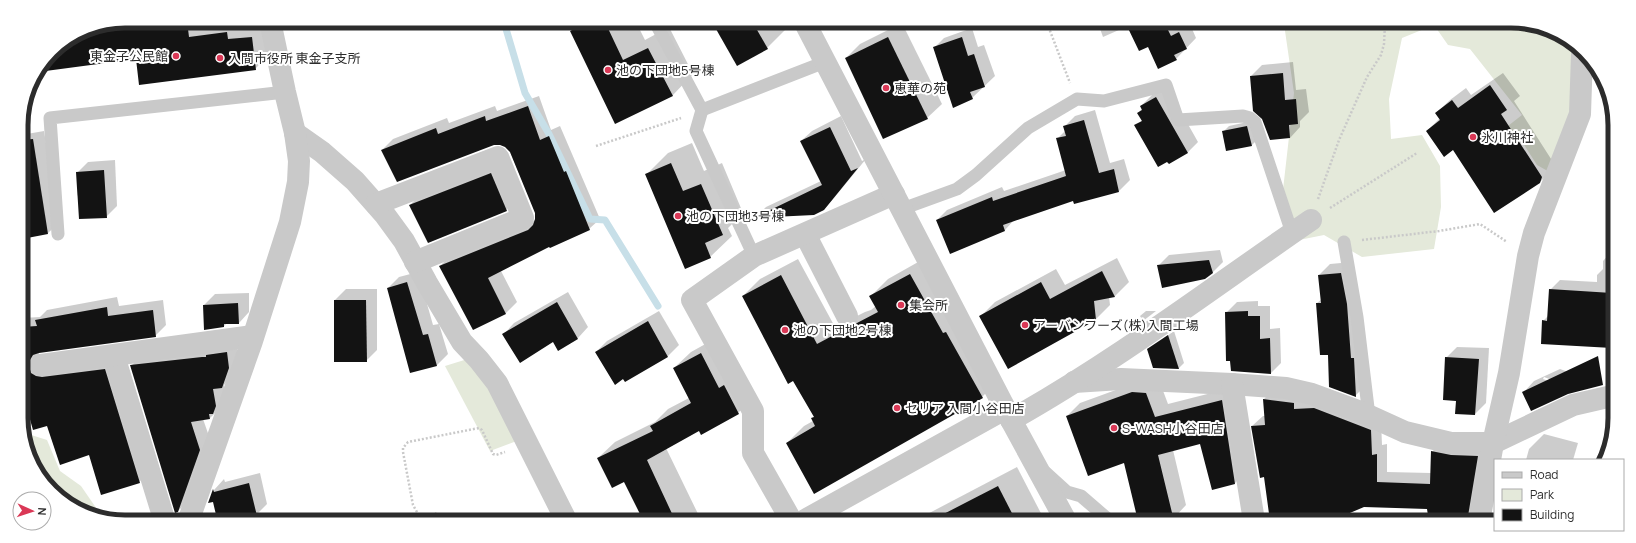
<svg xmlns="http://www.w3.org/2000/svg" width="1636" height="543" viewBox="0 0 1636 543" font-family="Manrope,'Noto Sans JP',sans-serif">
	<rect width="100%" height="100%" fill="#fff"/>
	<!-- green -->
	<g fill="#e4e9da">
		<polygon points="1284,24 1538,25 1573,47 1578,56 1579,111 1553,174 1537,165 1521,140 1496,156 1499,133 1522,115 1470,49 1448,45 1434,25 1402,38 1389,99 1391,139 1422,135 1440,166 1441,207 1434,249 1362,257 1324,235 1289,242 1280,216 1294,93"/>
		<polygon points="474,357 522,439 490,451 445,366"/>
		<polygon points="23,430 25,433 47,440 60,471 81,486 103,518 98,518 47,487 23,438"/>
	</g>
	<!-- shadow -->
	<g fill="#0003" fill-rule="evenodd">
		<polygon points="125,21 271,21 274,50 255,69 137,58 45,70 44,63 52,51 86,29"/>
		<polygon points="581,22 636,22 645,40 669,27 693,74 672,96 572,31"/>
		<polygon points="714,23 790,23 791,24 767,48"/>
		<polygon points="902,23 942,104 927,118 846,58 860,44"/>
		<polygon points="1098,23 1190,24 1196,38 1176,59 1148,46 1128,26 1103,37"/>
		<polygon points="972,28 978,47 984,45 995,76 972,98 954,106 934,48 944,38"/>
		<polygon points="1293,62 1296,90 1306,89 1309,112 1300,121 1300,127 1290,138 1251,76 1262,65"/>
		<polygon points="1503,73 1520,96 1514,101 1553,162 1553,169 1539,183 1454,148 1427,131 1440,118 1436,113 1450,100 1466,88 1471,95"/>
		<polygon points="1167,87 1198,142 1187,153 1139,124 1142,120 1138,113 1142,109 1141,106 1152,95"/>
		<polygon points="539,96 551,130 560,126 600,219 589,229 550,245 501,271 517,302 506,313 473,329 440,266 451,255 536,220 536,213 510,152 506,146 500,144 382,150 393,139 447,118 449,123 495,106 497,111"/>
		<polygon points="1095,110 1110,163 1124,159 1130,180 1119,191 1075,203 1074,200 1014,220 1005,230 951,253 937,220 947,210 1002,187 1004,191 1066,170 1057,139 1066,130 1064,127 1075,116"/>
		<polygon points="841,116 862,161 866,159 834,198 823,210 814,214 757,216 766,207 821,181 801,141 812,131"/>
		<polygon points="1252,121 1257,140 1252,145 1224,131 1229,126"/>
		<polygon points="44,131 59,223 48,233 22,238 21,135"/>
		<polygon points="692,143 704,171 722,163 743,213 728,228 732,236 710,257 647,174 668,153"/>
		<polygon points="115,160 117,206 106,217 77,173 88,162"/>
		<polygon points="502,163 517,199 506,210 410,205 421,194"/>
		<polygon points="1220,250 1223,262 1212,273 1158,266 1169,255"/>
		<polygon points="1612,251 1612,347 1543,321 1548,316 1550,290 1560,280 1597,282 1597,275 1603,269 1603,261"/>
		<polygon points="927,257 999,380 982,397 787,443 804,426 813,421 812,419 815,416 743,296 760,279 798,259 835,327 865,312 871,310 876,306 871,296 888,279"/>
		<polygon points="1117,258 1129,282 1115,296 1109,297 1110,305 1096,319 981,316 995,302 1056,269 1065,285"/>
		<polygon points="1352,262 1366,385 1355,396 1329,354 1317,303 1322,299 1319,275 1330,264"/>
		<polygon points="418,272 433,325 439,324 448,354 437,365 411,372 388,288 399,277"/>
		<polygon points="346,289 377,289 377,350 366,361 335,300"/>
		<polygon points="568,292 588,327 578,338 558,349 553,341 504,334 514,323"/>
		<polygon points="249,293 249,312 239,323 227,323 224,326 204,305 215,294"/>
		<polygon points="117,297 119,306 163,300 166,325 155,336 39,352 39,355 115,359 150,472 139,482 90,454 47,425 34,429 23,391 22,318 40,317 47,310"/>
		<polygon points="1258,301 1258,306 1270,306 1270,329 1280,328 1281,363 1271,373 1226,313 1237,302"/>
		<polygon points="659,311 679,345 668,356 625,381 596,352 607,341"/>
		<polygon points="1146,311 1156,311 1143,321 1140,316"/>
		<polygon points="1174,331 1184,363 1179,368 1154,367 1148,350"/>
		<polygon points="718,337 755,396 738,413 701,433 699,429 666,448 701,520 644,520 624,481 598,458 615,442 655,422 668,409 689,398 674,368 691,352"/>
		<polygon points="237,343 238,358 232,377 224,385 225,395 219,409 210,418 203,419 210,439 188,501 178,511 131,366 141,356"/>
		<polygon points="1457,347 1489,348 1486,403 1475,414 1457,400 1446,358"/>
		<path d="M1560,369l28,10 -10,10 -11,4 -35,17 -8,-18 10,-11zM1544,377l27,10 -2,1 -26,-9z"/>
		<polygon points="1146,379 1159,380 1168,404 1235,387 1248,470 1235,483 1213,489 1201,443 1173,450 1186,505 1173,519 1124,462 1067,416 1080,403"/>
		<polygon points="1274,389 1381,420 1382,445 1387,444 1387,472 1431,473 1432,452 1442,441 1488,446 1480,522 1430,522 1428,508 1364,506 1324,521 1272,521 1265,475 1252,426 1263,416 1266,416 1264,399"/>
		<polygon points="1544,434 1578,443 1573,460 1526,460 1529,449"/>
		<polygon points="1017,467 1045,521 916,520"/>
		<polygon points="260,473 267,504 256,515 240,519 238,513 214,501 209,502 214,490 224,479 225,482"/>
		<polygon points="1495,509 1495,522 1493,522"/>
		<polygon points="436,512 440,519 425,519"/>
	</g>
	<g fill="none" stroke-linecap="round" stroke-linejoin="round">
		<!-- stream -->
		<polyline stroke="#c7dfe8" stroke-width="7" points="504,22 525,93 549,134 590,219 605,220 658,306"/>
	</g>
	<!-- building -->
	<g fill="#131313">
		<polygon points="125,21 187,21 189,37 227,32 228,39 252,37 256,70 139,85 136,59 38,72 52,51 86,29"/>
		<polygon points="588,22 605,22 623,60 648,48 673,96 615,124 570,31"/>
		<polygon points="712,22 753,23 768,49 737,66"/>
		<polygon points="1126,24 1165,24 1171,36 1179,32 1187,49 1174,55 1177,60 1158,69 1148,47 1139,51"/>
		<polygon points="888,37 928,119 883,139 845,58"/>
		<polygon points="962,37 968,56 974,54 985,87 970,92 973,99 953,108 933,47"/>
		<polygon points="1283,73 1285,100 1296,99 1298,124 1289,125 1290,138 1270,140 1262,119 1253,111 1250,76"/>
		<polygon points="1490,85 1507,110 1501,114 1542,177 1540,183 1494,213 1453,150 1444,157 1426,131 1440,120 1435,113 1452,100 1458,108"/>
		<polygon points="1156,97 1188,153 1169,164 1167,162 1158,167 1134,125 1142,121 1137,113 1142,110 1140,106"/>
		<polygon points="528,106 540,140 549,136 564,172 566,171 590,230 550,248 549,247 488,278 506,314 473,330 439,266 528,230 533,225 535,219 535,213 510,152 505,147 500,145 494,145 397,182 381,150 436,128 438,134 485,116 486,121"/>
		<polygon points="1084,120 1099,173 1114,169 1119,192 1074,204 1073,201 1003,225 1005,231 950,254 936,220 992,197 993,201 1066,176 1056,138 1066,136 1063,126"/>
		<polygon points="1247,126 1252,146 1226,151 1222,131"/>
		<polygon points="830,127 851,171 858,168 824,210 814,215 754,218 822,185 800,141"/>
		<polygon points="33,139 48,234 22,239 21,140"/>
		<polygon points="671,163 683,191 701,184 723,235 705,243 711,258 685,269 645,174"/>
		<polygon points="104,170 107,218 79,219 76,172"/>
		<polygon points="491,173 507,211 428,243 409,205"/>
		<polygon points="1209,260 1213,273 1205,279 1162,288 1157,265"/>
		<polygon points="1102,271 1115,297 1094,301 1096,320 1008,369 979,316 1041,282 1050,299"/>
		<polygon points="1341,273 1347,304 1351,358 1354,358 1356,397 1329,387 1328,355 1320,355 1316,303 1321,303 1318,275"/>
		<polygon points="910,274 943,333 946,332 983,398 814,494 786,443 815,426 811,418 814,417 793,381 788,384 742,296 781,275 817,344 847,328 853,327 857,323 878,312 869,296"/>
		<polygon points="407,282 423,335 428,334 437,366 410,373 387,288"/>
		<polygon points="1549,289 1612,293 1612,348 1541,344 1542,320 1547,321"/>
		<polygon points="334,300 366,300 367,362 334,362"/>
		<polygon points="557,302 578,339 558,351 553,342 520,363 502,334"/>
		<polygon points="238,303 239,324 224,324 224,327 204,330 203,305"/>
		<polygon points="107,307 108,316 153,310 156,337 39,353 33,355 30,360 29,366 31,373 36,376 42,377 105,369 140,483 101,495 89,455 60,465 47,426 33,430 23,395 22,327 37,326 35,320"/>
		<polygon points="1248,311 1248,316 1260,316 1260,339 1270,338 1271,374 1231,371 1230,361 1226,361 1225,312"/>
		<polygon points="648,321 668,357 625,382 623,379 615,385 595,352"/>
		<polygon points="1168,335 1179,369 1153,368 1147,349"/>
		<polygon points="227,352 229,368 222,388 213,389 216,406 213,414 209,414 210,419 191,422 200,450 178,512 175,513 130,365 202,357 206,357 206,355"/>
		<polygon points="701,353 719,388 724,385 739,414 701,435 699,431 647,460 675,520 643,520 624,482 612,488 597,458 653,431 650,426 691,403 673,368"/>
		<polygon points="1598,356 1603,385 1568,394 1531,411 1522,392"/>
		<polygon points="1445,357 1479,359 1475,415 1455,414 1456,401 1443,400"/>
		<polygon points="1132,392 1146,393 1155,417 1222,400 1235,484 1212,490 1200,444 1158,455 1174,521 1138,521 1124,463 1088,476 1066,416"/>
		<polygon points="1263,399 1294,403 1294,409 1314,408 1371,430 1372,455 1377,454 1377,482 1430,484 1431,451 1451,455 1478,456 1467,522 1429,522 1427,509 1364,507 1331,521 1270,521 1264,477 1260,478 1251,426 1265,425"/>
		<polygon points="249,483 257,516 239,519 238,515 217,519 213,502 208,503 213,489 214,492"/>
		<polygon points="998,486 1016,521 932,520"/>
	</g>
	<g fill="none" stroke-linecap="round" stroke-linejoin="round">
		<!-- path -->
		<g stroke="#c9c9c9" stroke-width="2.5" stroke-dasharray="2 2" stroke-linecap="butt">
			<polyline points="1047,23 1070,83"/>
			<polyline points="596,146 681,118"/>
			<polyline points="1318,199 1339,140 1367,77 1381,55 1384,44 1385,24"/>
			<polyline points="1330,208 1417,153"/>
			<polyline points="1362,240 1439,231 1480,224 1507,242"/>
			<polyline points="421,519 413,505 403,452 403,448 408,442 479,428 482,430 493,454 496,455 505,452"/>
		</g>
		<!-- service -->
		<g stroke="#c9c9c9" stroke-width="13">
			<polyline points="655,22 702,110 825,62"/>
			<polyline points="702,110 696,131 754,256"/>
			<polyline points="902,209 957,189 976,175 1028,128 1077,99 1104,101 1166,85 1178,120 1243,116 1250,118 1255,122 1292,233"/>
			<polyline points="58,234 50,118 285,92"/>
			<polyline points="1344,242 1357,317 1369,416"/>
			<polyline points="1045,472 1067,492 1081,496 1110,521"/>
		</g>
		<!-- minor -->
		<g stroke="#c9c9c9" stroke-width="22">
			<polyline points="295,133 322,152 355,181 385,215 404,241 427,283 462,342 479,360 497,383 566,520"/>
			<polyline points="376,204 498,157 523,218 415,262"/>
			<polyline points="805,234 847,316"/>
			<polyline points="114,356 164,519"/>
			<polyline points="41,365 253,336"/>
			<polyline points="1074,382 1121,379 1232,384 1286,388 1312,394 1361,412 1405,432 1451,443 1493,443 1573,405 1612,396"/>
			<polyline points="1232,384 1254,521"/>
			<path d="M1011,420c105,-59 201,-132 300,-200"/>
			<polyline points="189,519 252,341 290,222 298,182 299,161 295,133 285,92 270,21"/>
			<polyline points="791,520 753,453 753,411 692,300 754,256 894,194"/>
			<polyline points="805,520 1005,409"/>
			<polyline points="1479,522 1493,443 1509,373 1528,256 1534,233 1580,114 1582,54 1584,53"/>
		</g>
		<!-- tertiary -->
		<polyline stroke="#c9c9c9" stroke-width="22" points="805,23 1011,420 1066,521"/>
	</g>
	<!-- markers -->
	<g fill="#da3856" stroke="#fff" stroke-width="1.5">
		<circle cx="176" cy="56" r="4"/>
		<circle cx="220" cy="58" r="4"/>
		<circle cx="608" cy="70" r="4"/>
		<circle cx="886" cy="88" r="4"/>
		<circle cx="1473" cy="137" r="4"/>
		<circle cx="678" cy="216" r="4"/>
		<circle cx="901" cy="305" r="4"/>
		<circle cx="1025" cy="325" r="4"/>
		<circle cx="785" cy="330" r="4"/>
		<circle cx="897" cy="408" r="4"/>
		<circle cx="1114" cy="428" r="4"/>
	</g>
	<g text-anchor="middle" stroke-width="4" stroke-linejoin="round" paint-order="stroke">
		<!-- poi labels -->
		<g font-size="13" fill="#2c2c2c" stroke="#fff" text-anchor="start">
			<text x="168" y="61" text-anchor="end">東金子公民館</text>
			<text x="228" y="63">入間市役所 東金子支所</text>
			<text x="616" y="75">池の下団地5号棟</text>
			<text x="894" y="93">恵華の苑</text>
			<text x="1481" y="142">氷川神社</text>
			<text x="686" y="221">池の下団地3号棟</text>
			<text x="909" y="310">集会所</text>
			<text x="1033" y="330">アーバンフーズ(株)入間工場</text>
			<text x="793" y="335">池の下団地2号棟</text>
			<text x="905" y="413">セリア 入間小谷田店</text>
			<text x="1122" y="433">S-WASH小谷田店</text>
		</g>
	</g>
	<!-- crop -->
	<path d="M0 0H1636V543H0ZM125 28H1511A97 97 0 0 1 1608 125V418A97 97 0 0 1 1511 515H125A97 97 0 0 1 28 418V125A97 97 0 0 1 125 28Z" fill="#fff" fill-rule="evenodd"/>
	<path fill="none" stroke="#2c2c2c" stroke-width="5" d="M125 28H1511A97 97 0 0 1 1608 125V418A97 97 0 0 1 1511 515H125A97 97 0 0 1 28 418V125A97 97 0 0 1 125 28Z"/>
	<!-- legend -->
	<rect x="1494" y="459" width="130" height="72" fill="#ffffff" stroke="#ababab"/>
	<rect x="1502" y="472" width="20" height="6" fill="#c9c9c9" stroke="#ababab"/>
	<text x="1530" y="479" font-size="12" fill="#2c2c2c">Road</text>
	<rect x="1502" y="489" width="20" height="12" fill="#e4e9da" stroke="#ababab"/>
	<text x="1530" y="499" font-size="12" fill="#2c2c2c">Park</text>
	<rect x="1502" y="509" width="20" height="12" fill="#131313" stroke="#ababab"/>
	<text x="1530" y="519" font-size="12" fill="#2c2c2c">Building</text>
	<!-- north arrow -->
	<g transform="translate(32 511) rotate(93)"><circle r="19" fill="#ffffff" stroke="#ababab"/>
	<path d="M0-3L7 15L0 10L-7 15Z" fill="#da3856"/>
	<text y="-6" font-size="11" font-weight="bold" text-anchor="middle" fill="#2c2c2c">N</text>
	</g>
</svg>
